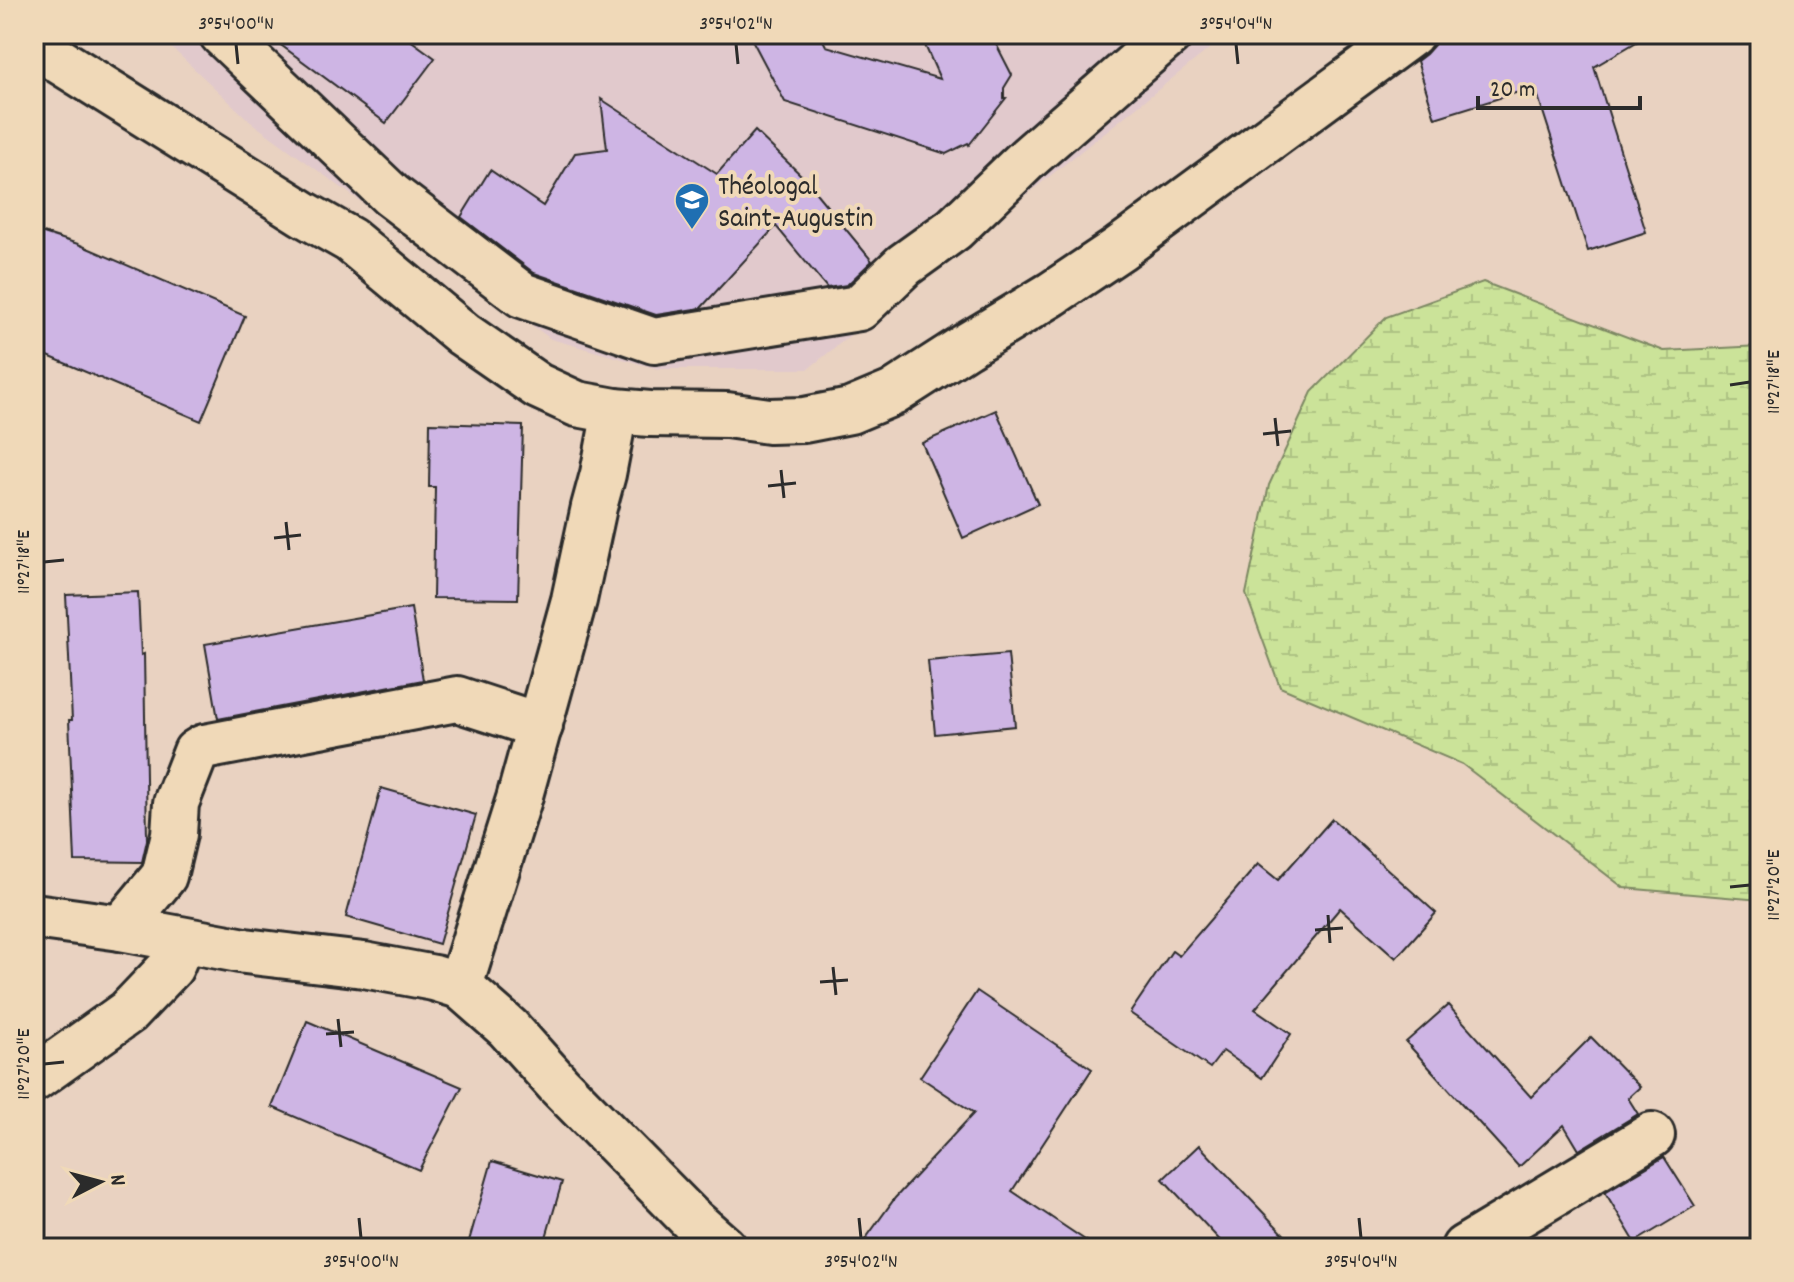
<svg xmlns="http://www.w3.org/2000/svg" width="1794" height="1282" viewBox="0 0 1794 1282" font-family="Dekko,sans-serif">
	<defs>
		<pattern id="wetland-marsh" width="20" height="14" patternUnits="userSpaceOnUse" patternTransform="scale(2)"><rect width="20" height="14" fill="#cbe399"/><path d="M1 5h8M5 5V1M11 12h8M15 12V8" fill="none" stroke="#aec384"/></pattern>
	</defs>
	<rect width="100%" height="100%" fill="#e9d2c1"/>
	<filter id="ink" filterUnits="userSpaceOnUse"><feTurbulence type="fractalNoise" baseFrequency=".0125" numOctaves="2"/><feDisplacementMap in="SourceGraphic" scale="16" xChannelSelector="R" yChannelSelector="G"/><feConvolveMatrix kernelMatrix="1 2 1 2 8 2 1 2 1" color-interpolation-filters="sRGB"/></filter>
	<g filter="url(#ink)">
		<!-- built -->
		<polygon fill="#e1c9cc" points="157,34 1228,34 808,369 658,369 551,339 252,123"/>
		<!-- wetland -->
		<polygon fill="url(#wetland-marsh)" stroke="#7b8762" stroke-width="2" points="1483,282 1664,351 1760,346 1760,900 1624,888 1462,764 1280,687 1246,594 1269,485 1312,392 1386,317"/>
		<!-- building -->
		<g fill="#ceb5e4" stroke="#2b2b2b" stroke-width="2">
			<polygon points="266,34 402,34 435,58 386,123"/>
			<polygon points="749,34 820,34 826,46 940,79 920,34 991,34 1012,75 1004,88 1004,98 1006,98 969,145 968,143 946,154 785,102"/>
			<polygon points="1443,34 1650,34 1594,67 1646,232 1588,251 1535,87 1435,118 1417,61 1426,54 1434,45 1435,36"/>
			<polygon points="601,99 717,174 755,131 803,177 872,261 847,285 827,288 776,226 701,308 656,315 534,273 461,217 490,170 543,206 575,153 607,149"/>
			<polygon points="34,230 78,244 245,316 201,421 34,350"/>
			<polygon points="996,410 1038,504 963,538 922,443"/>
			<polygon points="430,423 523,426 518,599 433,598 435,487 429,487"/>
			<polygon points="138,592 141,655 144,654 147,840 142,862 75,861 69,720 72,720 66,595"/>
			<polygon points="411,608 423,680 218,719 205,644"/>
			<polygon points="1008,654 1015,726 935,734 928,661"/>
			<polygon points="381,788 476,815 439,944 346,917"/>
			<polygon points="1332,819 1436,913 1396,958 1340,908 1255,1009 1291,1034 1262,1078 1223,1051 1210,1068 1130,1013 1172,951 1179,956 1258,864 1278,880"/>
			<polygon points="977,991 1092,1069 1012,1191 1097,1248 859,1248 895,1198 974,1113 920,1077"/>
			<polygon points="1448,1005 1531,1097 1591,1037 1640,1087 1628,1098 1638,1114 1579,1150 1564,1125 1519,1167 1406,1042"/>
			<polygon points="307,1021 462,1087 419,1170 272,1107"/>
			<polygon points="1199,1145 1297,1248 1227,1248 1163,1179"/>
			<polygon points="1664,1157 1695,1206 1635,1242 1605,1192"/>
			<polygon points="492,1161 562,1182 543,1248 467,1248"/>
		</g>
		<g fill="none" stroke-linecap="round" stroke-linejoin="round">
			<defs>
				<g id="street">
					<polyline points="222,34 391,195 522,295 654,341 859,308 904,265 954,229 1028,158 1170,34"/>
					<polyline points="34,45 304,214 350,240 463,334 538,386 577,404 615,411 650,414 727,415 769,421 804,420 850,411 893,393 966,346 1052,294 1119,249 1411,34"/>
					<polyline points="615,411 603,474 594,507 574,600 519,799 460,986 508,1028 559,1085 691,1219 724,1248"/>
					<polyline points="34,916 121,928 245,951 364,965 434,978 460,986"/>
					<polyline points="121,928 164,876 174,834 176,803 196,752 204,747 457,699 540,726"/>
					<polyline points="34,1079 128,1012 171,967 182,941"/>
					<polyline points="1464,1248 1652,1135"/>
				</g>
			</defs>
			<!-- street casing -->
			<use href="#street" stroke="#2b2b2b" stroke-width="50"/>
			<!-- street -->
			<use href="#street" stroke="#f0d9b8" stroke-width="44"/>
		</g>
	</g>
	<!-- ticks -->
	<path fill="none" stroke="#2b2b2b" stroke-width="3" d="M236,44l2,20M736,44l2,20M1236,44l2,20M1730,385l20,-3M1275,418l3,28M1263,434l28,-3M781,470l3,28M768,486l28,-3M286,522l3,28M274,538l27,-3M44,562l20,-2M1730,887l20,-2M1328,915l2,28M1315,930l28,-2M833,967l3,28M820,982l28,-2M338,1019l3,28M326,1034l28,-2M44,1064l20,-2M359,1218l2,20M859,1218l2,20M1359,1218l2,20"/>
	<!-- icons -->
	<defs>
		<symbol id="school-pin" viewBox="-11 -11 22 30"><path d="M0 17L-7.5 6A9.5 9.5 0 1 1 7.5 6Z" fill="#1f6fb2" stroke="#f0d9b8"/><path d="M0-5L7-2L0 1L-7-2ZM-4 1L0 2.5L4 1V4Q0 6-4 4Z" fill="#fff"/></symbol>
	</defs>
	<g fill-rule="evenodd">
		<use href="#school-pin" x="672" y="180" width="40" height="54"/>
	</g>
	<g text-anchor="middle" stroke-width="8" stroke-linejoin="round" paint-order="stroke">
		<!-- poi labels -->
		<g font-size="28" fill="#2b2b2b" stroke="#f0d9b8" text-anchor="start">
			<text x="718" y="194">Théologal<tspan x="718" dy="32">Saint-Augustin</tspan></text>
		</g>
	</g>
	<!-- margin -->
	<rect width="1794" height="1282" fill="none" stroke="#f0d9b8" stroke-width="88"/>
	<!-- north arrow -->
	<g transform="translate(100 1182) rotate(84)" stroke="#f0d9b8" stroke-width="6" paint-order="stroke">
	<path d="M0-6L14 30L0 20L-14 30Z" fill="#2b2b2b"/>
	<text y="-12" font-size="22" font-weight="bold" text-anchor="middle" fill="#2b2b2b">N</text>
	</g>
	<!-- scale -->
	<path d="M1478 96v12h162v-12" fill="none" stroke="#2b2b2b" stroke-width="4"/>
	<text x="1490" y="96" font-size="24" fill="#2b2b2b" stroke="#f0d9b8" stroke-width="6" paint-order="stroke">20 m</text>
	<rect x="44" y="44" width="1706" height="1194" fill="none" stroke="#2b2b2b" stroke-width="3"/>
	<g font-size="20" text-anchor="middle" fill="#2b2b2b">
		<text x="236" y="29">3°54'00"N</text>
		<text x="736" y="29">3°54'02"N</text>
		<text x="1236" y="29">3°54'04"N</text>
		<text transform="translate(1772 382) rotate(-90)" y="7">11°27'18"E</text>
		<text transform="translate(22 562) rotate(-90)" y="7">11°27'18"E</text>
		<text transform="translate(1772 885) rotate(-90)" y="7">11°27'20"E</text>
		<text transform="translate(22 1064) rotate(-90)" y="7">11°27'20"E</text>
		<text x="361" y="1267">3°54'00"N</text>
		<text x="861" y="1267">3°54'02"N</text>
		<text x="1361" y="1267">3°54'04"N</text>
	</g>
</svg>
